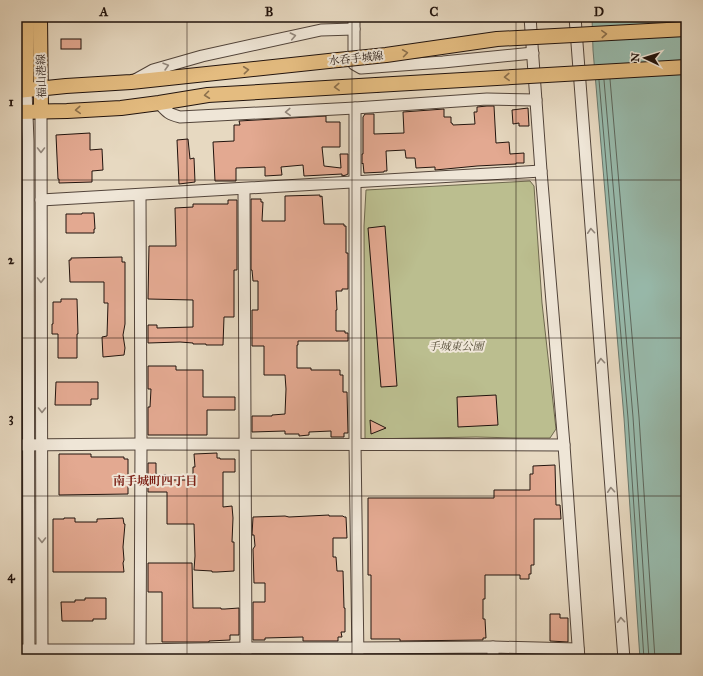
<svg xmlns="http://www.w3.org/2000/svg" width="703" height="676" viewBox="0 0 703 676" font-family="'IM FELL Great Primer','Noto Serif JP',serif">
	<rect width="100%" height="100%" fill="#e7d9c1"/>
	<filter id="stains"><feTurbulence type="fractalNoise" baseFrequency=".005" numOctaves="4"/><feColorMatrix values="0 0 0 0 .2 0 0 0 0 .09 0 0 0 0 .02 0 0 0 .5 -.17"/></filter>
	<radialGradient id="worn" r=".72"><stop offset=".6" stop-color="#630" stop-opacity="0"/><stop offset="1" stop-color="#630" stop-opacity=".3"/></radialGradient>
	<!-- green -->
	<polygon fill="#bbbe8f" stroke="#6e684e" points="530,181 534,186 542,303 556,429 550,438 517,438 476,437 365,439 364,226 366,190"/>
	<!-- water -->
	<polygon fill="#98bbad" stroke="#68786d" points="592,17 686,17 686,659 640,659 624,418 593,50"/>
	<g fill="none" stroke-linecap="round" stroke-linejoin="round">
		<!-- shore -->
		<g stroke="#5c675d" stroke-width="1">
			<polyline points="610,79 639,417 655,659"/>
			<polyline points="599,80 628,418 644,659"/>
			<polyline points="604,80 633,417 649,659"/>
		</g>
	</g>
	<!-- building -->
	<g fill="#e3a991" stroke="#21130d">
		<rect x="61" y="39" width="20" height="10"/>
		<polygon points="487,106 494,106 496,143 509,142 510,154 524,153 524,163 516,163 516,164 477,166 435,170 435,167 416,168 415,158 406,158 405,150 386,151 387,171 384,171 384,172 364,173 363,163 362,164 362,154 363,154 363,117 365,114 374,114 374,134 404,133 403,112 444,109 444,117 451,117 451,123 452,123 453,125 475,124 474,112 477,112 477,107"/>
		<polygon points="528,108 529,126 519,126 519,123 513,124 512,110"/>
		<polygon points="326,116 326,122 340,122 340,147 322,147 324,166 341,168 340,154 348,154 348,174 346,175 342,176 342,174 304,176 303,165 281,167 282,175 265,176 265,167 236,168 236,181 215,181 213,142 234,141 234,125 240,125 239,121"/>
		<polygon points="90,133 90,150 102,149 103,170 92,171 92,182 59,183 59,179 58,179 56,135"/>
		<polygon points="188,139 190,159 194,158 195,182 179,184 177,140"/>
		<polygon points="320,195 320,197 322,196 324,224 344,224 344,226 346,226 346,253 348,253 348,289 342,289 342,291 336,291 337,310 336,310 336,331 345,331 345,333 348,333 348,341 298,341 298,345 297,345 297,368 311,368 311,370 340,370 340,375 343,375 343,392 347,392 348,433 344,433 344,437 331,437 331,431 309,432 309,435 299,436 299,434 285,434 285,431 252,432 252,416 272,416 272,415 285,414 286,389 285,375 264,375 264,346 252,346 252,310 258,310 258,281 253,281 252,270 251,270 251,199 261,199 261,202 263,202 262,221 285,221 285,196"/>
		<polygon points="228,200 237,200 237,270 234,270 234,317 224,317 223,345 206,345 206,344 193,344 193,343 180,342 148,343 148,325 157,325 157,328 193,327 193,300 148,299 149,246 176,246 175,208 193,207 193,204 228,204"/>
		<polygon points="82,213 94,213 95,229 94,229 94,233 66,233 66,214 82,214"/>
		<polygon points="385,226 397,386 381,387 368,228"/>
		<polygon points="122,257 122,262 125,262 125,324 123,335 125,348 124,355 103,357 102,337 107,336 108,303 104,303 104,282 70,282 69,260 71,260 71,258"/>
		<polygon points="61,299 77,299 78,334 77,334 77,358 58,358 58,334 52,334 52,324 53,324 53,302 61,302"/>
		<polygon points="148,366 176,366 176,370 203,370 203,397 235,397 235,410 207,410 207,435 148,435 148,407 150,407 151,389 148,389"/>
		<polygon points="56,382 98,382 98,399 91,399 91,405 55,405"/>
		<polygon points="496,395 498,425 458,427 457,397"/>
		<polygon points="370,420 386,428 371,434"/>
		<polygon points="217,453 217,458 220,458 220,459 235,459 235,472 223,472 223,507 232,506 233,518 232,542 234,542 234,571 217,572 212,572 212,571 194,570 195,556 194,524 167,524 167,492 148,492 148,463 156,463 156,475 166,475 166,480 193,480 193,467 195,467 194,454"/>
		<polygon points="59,454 91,454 91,457 124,457 124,459 128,459 128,494 59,495"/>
		<polygon points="555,465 556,505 560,505 561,519 534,519 534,565 531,565 531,574 529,574 529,579 520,579 520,575 485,575 485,599 483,599 483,619 485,619 486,638 483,638 483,640 400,641 400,639 371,639 371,575 368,575 368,498 494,498 494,490 530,490 530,474 533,474 533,466"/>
		<polygon points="329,515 329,516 343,516 344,517 346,517 347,538 333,538 333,557 336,557 337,571 343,571 344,608 345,608 345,632 341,632 342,637 338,637 338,641 303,641 303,637 265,638 265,640 253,640 253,602 265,602 265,583 254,583 253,549 255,546 254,535 252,535 253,517 285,516 289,517"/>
		<polygon points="64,518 75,518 75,522 97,522 97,519 123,518 124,524 125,524 123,547 124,560 123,563 124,572 53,572 53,519 64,519"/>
		<polygon points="148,563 192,563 193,608 221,608 221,609 225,609 239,608 239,635 230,635 230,640 209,641 209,642 162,642 162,592 148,592"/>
		<polygon points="85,598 106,598 106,619 93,619 93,621 62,621 61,602 75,602 75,600 85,600"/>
		<polygon points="550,614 560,614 560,618 568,618 568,642 550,641"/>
	</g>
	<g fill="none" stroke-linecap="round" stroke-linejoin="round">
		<defs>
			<g id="minor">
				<polyline points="354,17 354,64 361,68 443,62 533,53"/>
				<polyline points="530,17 541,171 564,445 579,659"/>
				<polyline points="575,17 624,659"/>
				<polyline points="135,80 153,70 202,56 321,30 354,29"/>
				<polyline points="26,90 28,141 29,659"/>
				<path d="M159,103c8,9 9,11 21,14l175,-9 132,-9 49,1"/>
				<polyline points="355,108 355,444 358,659"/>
				<polyline points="41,111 42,659"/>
				<polyline points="244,189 246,659"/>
				<polyline points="41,200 541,171"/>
				<polyline points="17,445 141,444 564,445"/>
				<polyline points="17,650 140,650 246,648 358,648 493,647 578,649"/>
				<polyline points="140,659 141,444 140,195"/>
				<polyline points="493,659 493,647"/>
			</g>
			<g id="major">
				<polyline points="40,17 41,111"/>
				<polyline points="26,90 27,17"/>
				<polyline points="17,91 66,86 131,82 338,60"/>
				<polyline points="17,112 67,111 121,108 159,103 208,95 376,85"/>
			</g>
		</defs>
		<!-- minor casing -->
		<use href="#minor" stroke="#52443a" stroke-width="13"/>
		<!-- major casing -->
		<use href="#major" stroke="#21130d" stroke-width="16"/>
		<!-- minor -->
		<use href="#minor" stroke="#efe6d7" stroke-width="11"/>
		<!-- major -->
		<use href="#major" stroke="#e4bc80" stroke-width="14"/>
		<defs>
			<g id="major-bridge">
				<polyline points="338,60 386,55 497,39 686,29"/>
				<polyline points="376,85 686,67"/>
			</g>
		</defs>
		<!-- major-bridge casing -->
		<use href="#major-bridge" stroke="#21130d" stroke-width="16" stroke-linecap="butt"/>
		<!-- major-bridge -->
		<use href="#major-bridge" stroke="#e4bc80" stroke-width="14"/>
	</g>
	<!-- one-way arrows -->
	<defs><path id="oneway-chevron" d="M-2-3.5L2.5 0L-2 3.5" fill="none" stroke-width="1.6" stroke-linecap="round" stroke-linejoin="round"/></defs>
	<g stroke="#8c704c">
		<use href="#oneway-chevron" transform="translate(604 34) rotate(-3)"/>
		<use href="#oneway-chevron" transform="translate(405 53) rotate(-8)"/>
		<use href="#oneway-chevron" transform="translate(246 70) rotate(-6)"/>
		<use href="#oneway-chevron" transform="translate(507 77) rotate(177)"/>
		<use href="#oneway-chevron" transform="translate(337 87) rotate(177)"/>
		<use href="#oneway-chevron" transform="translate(207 95) rotate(173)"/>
		<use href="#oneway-chevron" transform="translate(78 110) rotate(176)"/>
	</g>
	<g stroke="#92877c">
		<use href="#oneway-chevron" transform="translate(293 36) rotate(-12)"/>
		<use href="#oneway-chevron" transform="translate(166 66) rotate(-16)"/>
		<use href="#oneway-chevron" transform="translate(288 112) rotate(177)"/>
		<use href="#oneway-chevron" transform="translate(41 150) rotate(90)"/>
		<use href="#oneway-chevron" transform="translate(591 231) rotate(-94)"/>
		<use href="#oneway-chevron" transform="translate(41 280) rotate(90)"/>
		<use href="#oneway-chevron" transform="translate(601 361) rotate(-94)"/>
		<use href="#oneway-chevron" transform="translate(42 410) rotate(90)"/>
		<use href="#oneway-chevron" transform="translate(611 490) rotate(-94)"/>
		<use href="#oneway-chevron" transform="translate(42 540) rotate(90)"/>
		<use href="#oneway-chevron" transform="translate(621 620) rotate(-94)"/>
	</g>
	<!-- grid -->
	<path fill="none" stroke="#21130d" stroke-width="1" stroke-opacity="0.55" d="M187,17v642M352,17v642M516,17v642M17,180h669M17,338h669M17,496h669"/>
	<g text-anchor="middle" stroke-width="4" stroke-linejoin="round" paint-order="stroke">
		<!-- street labels -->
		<g font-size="11" fill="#21130d" stroke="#efe6d7">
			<text transform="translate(356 58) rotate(-6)" y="4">水呑手城線</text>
			<text transform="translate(41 76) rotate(-91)" y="4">福山港線</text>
		</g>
		<!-- park labels -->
		<g font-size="11" font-style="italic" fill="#574f3a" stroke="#efe6d7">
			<text x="456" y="350">手城東公園</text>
		</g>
		<!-- neighbourhood labels -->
		<g font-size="12" font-weight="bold" fill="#7a1f14" stroke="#efe6d7">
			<text x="155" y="485">南手城町四丁目</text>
		</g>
	</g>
	<!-- margin -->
	<rect width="703" height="676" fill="none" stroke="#e7d9c1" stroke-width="44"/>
	<!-- north arrow -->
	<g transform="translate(645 58) rotate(274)" stroke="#efe6d7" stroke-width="3" paint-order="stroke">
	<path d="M0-3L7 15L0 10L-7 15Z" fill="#21130d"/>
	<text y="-6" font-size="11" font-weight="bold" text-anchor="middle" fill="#21130d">N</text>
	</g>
	<rect x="22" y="22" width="659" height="632" fill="none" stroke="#21130d" stroke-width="1.5"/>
	<g font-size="13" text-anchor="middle" font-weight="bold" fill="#21130d">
		<text x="104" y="16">A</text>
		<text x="269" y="16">B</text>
		<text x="434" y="16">C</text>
		<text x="599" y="16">D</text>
		<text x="11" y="106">1</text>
		<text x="11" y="264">2</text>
		<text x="11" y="422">3</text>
		<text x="11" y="580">4</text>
	</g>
	<rect width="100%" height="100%" filter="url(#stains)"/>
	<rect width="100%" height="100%" fill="url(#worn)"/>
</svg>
